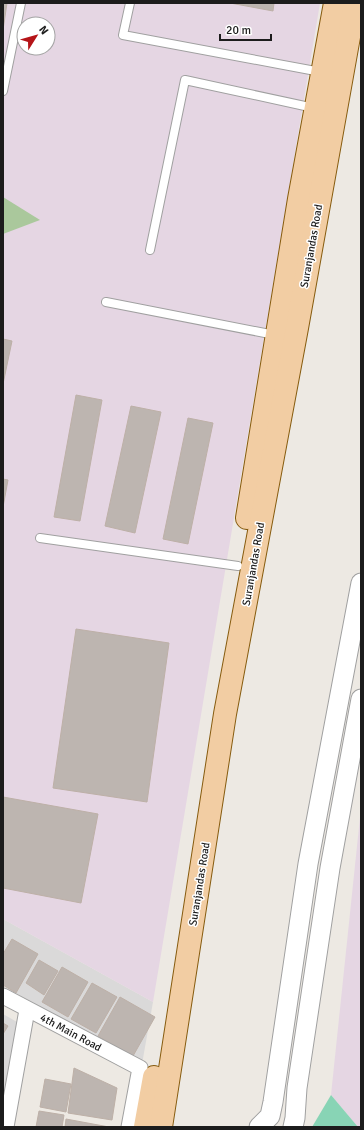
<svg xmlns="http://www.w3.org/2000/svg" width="364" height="1130" viewBox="0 0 364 1130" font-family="Signika,sans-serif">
	<rect width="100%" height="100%" fill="#ede9e3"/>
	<!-- residential -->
	<g fill="#dad9d9">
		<polygon points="3,919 153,1002 142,1064 3,986"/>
		<polygon points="3,1014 17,1022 3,1099"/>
	</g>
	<!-- industrial -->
	<g fill="#e5d6e3" fill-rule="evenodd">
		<path d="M3,3h317l-167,999 -150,-83zM24,24h24v24h-24z"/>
		<polygon points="361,808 361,1127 358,1127 331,1095"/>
	</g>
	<!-- forest -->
	<polygon fill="#aac89c" points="3,197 40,220 3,234"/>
	<!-- pitch -->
	<polygon fill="#88d4b5" points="331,1095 358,1127 312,1127"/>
	<!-- building -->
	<g fill="#bdb5b0" stroke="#bdb0a7">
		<polygon points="3,3 7,3 3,30"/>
		<polygon points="230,3 274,3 273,11"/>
		<polygon points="3,339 12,341 3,384"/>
		<polygon points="76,395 102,400 80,521 54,517"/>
		<polygon points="131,406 161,412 135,533 105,526"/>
		<polygon points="188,418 213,423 188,544 163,539"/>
		<polygon points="3,479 8,480 3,507"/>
		<polygon points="76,629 169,643 147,802 53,788"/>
		<polygon points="3,797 98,814 81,903 3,888"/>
		<polygon points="12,939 38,954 16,993 3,985 3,954"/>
		<polygon points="39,960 58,971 44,995 26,983"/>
		<polygon points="62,967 88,982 68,1017 42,1002"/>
		<polygon points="92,983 117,997 96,1033 71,1019"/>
		<polygon points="120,997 155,1017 133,1056 98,1036"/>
		<polygon points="3,1023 8,1026 3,1034"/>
		<polygon points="74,1068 117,1088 112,1120 68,1113"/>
		<polygon points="45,1079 71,1084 66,1112 40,1107"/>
		<polygon points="39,1111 64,1115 62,1127 36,1127"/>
		<polygon points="66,1119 109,1127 65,1127"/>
	</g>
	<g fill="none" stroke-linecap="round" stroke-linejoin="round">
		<defs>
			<g id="service">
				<polyline points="130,3 123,35 321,72"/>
				<polyline points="3,91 21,3"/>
				<polyline points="150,250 185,80 314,108"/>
				<polyline points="106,302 275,335"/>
				<polyline points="40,538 238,566"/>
			</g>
			<g id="minor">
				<polyline points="3,996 140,1068 129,1127"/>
				<polyline points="6,1127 27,1010"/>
			</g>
			<g id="tertiary">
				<polyline points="259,1127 270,1116 273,1102 308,864 361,583"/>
				<polyline points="293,1127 295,1118 297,1088 330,868 361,699"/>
			</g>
			<g id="primary">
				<polyline points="247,518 299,199 335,3"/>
				<polyline points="145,1127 154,1077"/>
				<polyline points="161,1127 225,714 297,328 355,3"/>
			</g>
		</defs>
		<!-- service casing -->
		<use href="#service" stroke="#a0a0a0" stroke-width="10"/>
		<!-- minor casing -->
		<use href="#minor" stroke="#a0a0a0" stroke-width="17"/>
		<!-- tertiary casing -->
		<use href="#tertiary" stroke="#a0a0a0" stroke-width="21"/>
		<!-- primary casing -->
		<use href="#primary" stroke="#865b0e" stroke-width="24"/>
		<!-- service -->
		<use href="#service" stroke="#fff" stroke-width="8"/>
		<!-- minor -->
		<use href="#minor" stroke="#fff" stroke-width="15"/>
		<!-- tertiary -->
		<use href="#tertiary" stroke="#fff" stroke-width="19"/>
		<!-- primary -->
		<use href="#primary" stroke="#f2cda3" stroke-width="22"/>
	</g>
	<g text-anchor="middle" stroke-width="3" stroke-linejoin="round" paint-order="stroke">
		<!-- street labels -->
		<g font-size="11" fill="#1c1c1c" stroke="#fff">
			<text transform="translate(311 246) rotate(-80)" y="4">Suranjandas Road</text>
			<text transform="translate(253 564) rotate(-80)" y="4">Suranjandas Road</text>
			<text transform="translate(199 884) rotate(-81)" y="4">Suranjandas Road</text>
			<text transform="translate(71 1032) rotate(28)" y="4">4th Main Road</text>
		</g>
	</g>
	<!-- border -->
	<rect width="364" height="1130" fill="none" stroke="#1c1c1c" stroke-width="8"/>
	<!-- north arrow -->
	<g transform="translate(36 36) rotate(53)"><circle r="19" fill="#ffffff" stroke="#a4a4a4"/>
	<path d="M0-3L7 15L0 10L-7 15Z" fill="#b51418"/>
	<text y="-6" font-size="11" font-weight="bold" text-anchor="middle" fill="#1c1c1c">N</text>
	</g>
	<!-- scale -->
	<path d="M220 34v6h51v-6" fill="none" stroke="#1c1c1c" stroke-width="2"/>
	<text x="226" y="34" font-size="12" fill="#1c1c1c" stroke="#ffffff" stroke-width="3" paint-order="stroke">20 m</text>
</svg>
